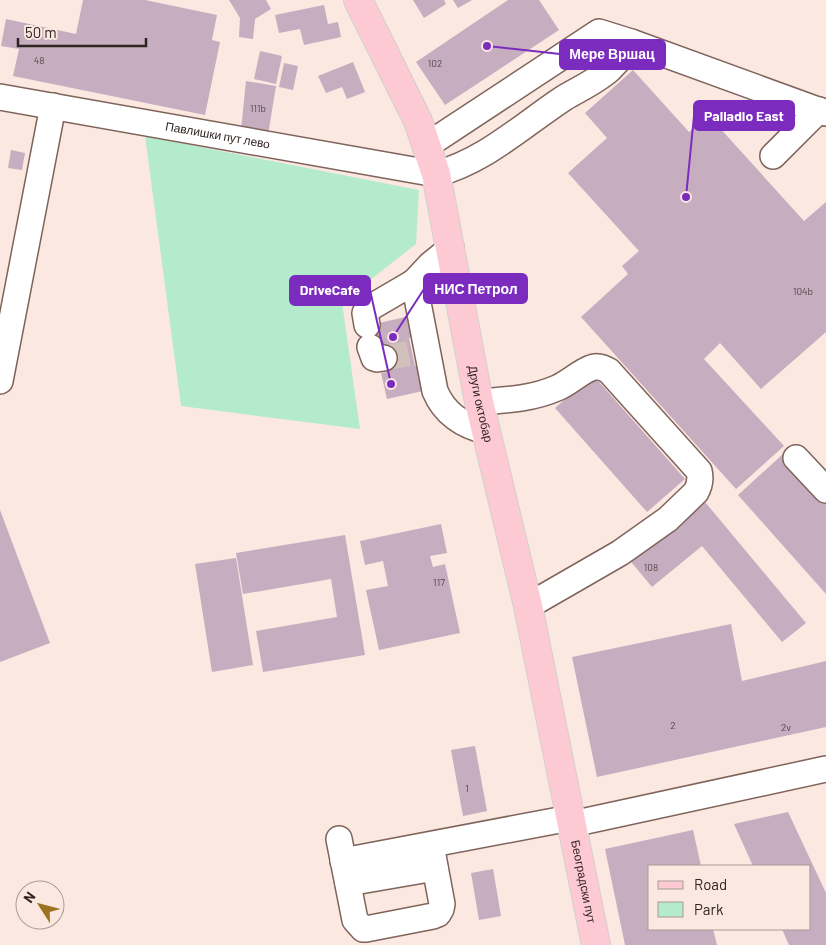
<svg xmlns="http://www.w3.org/2000/svg" width="826" height="945" viewBox="0 0 826 945" font-family="Barlow,sans-serif">
	<rect width="100%" height="100%" fill="#fbe8e1"/>
	<!-- green -->
	<polygon fill="#b5ebcd" points="145,136 419,190 416,244 342,302 360,429 181,406"/>
	<!-- building -->
	<g fill="#c6adc0">
		<polygon points="83,0 145,0 217,15 212,40 220,42 205,115 13,76 19,49 1,46 6,19 76,34"/>
		<polygon points="229,0 266,0 271,9 255,19 253,39 239,37 240,18"/>
		<polygon points="413,0 444,0 446,4 424,18"/>
		<polygon points="453,0 472,0 458,8"/>
		<polygon points="508,0 539,0 559,30 445,105 416,62"/>
		<polygon points="324,5 328,24 338,22 341,37 304,45 300,29 279,33 275,15"/>
		<polygon points="260,51 282,56 276,84 254,79"/>
		<polygon points="353,62 365,92 347,99 342,87 326,93 318,76"/>
		<polygon points="284,63 298,66 293,90 279,87"/>
		<polygon points="633,70 689,132 708,115 804,221 826,202 826,332 761,389 720,343 704,359 784,446 736,489 581,317 628,274 622,266 639,251 568,173 607,138 585,113"/>
		<polygon points="246,81 276,86 268,135 241,130"/>
		<polygon points="11,150 25,153 22,170 8,168"/>
		<polygon points="415,315 419,336 409,338 415,366 418,365 423,391 387,399 381,373 387,372 381,344 365,348 360,327"/>
		<polygon points="593,375 685,479 647,512 555,408"/>
		<polygon points="783,454 826,503 826,594 738,495"/>
		<polygon points="700,496 806,623 782,642 702,546 652,587 627,557"/>
		<polygon points="0,510 50,643 0,662"/>
		<polygon points="441,524 447,553 430,556 433,567 445,564 460,633 379,650 366,590 388,586 383,561 365,565 360,541"/>
		<polygon points="345,535 365,655 263,672 256,631 337,617 331,579 243,594 236,553"/>
		<polygon points="236,558 253,665 212,672 195,564"/>
		<polygon points="731,624 742,681 826,661 826,727 597,777 572,657"/>
		<polygon points="475,746 487,811 463,816 451,750"/>
		<polygon points="788,812 826,893 826,945 789,945 782,929 810,929 810,866 753,866 734,824"/>
		<polygon points="693,830 701,866 650,866 650,929 713,929 717,945 625,945 605,849"/>
		<polygon points="493,869 501,916 479,920 471,873"/>
	</g>
	<g fill="none" stroke-linecap="round" stroke-linejoin="round">
		<!-- minor-tunnel -->
		<polyline stroke="#d2c1ba" stroke-width="25" stroke-dasharray="25 12" stroke-linecap="butt" points="384,358 412,353"/>
		<defs>
			<g id="minor">
				<path id="s1" d="M0,97l436,77c49,-13 87,-49 128,-76 15,-9 33,-17 46,-29 8,-8 16,-17 21,-27"/>
				<polyline points="426,146 599,32 631,42 826,113"/>
				<polyline points="773,156 819,110"/>
				<path d="M414,282l21,109c9,22 28,35 51,40"/>
				<polyline points="367,325 365,313 368,309 414,282 430,265 451,248"/>
				<polyline points="370,347 374,358 377,359 384,358"/>
				<polyline points="0,381 53,106"/>
				<path d="M479,402c27,-2 53,-3 78,-14 12,-5 23,-16 34,-20 6,-3 13,0 18,3l90,100c2,8 1,14 -3,21l-28,27 -48,34 -92,53"/>
				<polyline points="796,458 826,490"/>
				<polyline points="572,824 826,769"/>
				<polyline points="339,839 355,920 363,929 366,929 433,916 438,914 441,909 442,904 431,845"/>
				<polyline points="343,861 570,818"/>
				<polyline points="348,883 435,868"/>
			</g>
			<g id="major">
				<path id="s2" d="M358,0l60,121 18,53 43,228 49,204 68,339"/>
			</g>
		</defs>
		<!-- minor casing -->
		<use href="#minor" stroke="#7f645b" stroke-width="28"/>
		<!-- major casing -->
		<use href="#major" stroke="#d1cfce" stroke-width="30"/>
		<!-- minor -->
		<use href="#minor" stroke="#fff" stroke-width="25"/>
		<!-- major -->
		<use href="#major" stroke="#fdcad4" stroke-width="28"/>
	</g>
	<g text-anchor="middle" stroke-width="4" stroke-linejoin="round" paint-order="stroke">
		<!-- number labels -->
		<g font-size="10" fill="#554648">
			<text x="39" y="64">48</text>
			<text x="435" y="67">102</text>
			<text x="258" y="112">111b</text>
			<text x="803" y="295">104b</text>
			<text x="651" y="571">108</text>
			<text x="439" y="586">117</text>
			<text x="673" y="729">2</text>
			<text x="786" y="731">2v</text>
			<text x="467" y="792">1</text>
		</g>
		<!-- street labels -->
		<g font-size="12" fill="#2f2420" stroke="#fbe8e1">
			<text dy="4" stroke="none"><textPath href="#s1" startOffset="221">Павлишки пут лево</textPath></text>
			<text dy="4" stroke="none"><textPath href="#s2" startOffset="425">Други октобар</textPath></text>
			<text dy="4" stroke="none"><textPath href="#s2" startOffset="914">Београдски пут</textPath></text>
		</g>
	</g>
	<!-- callouts -->
	<path fill="none" stroke="#7b2cbf" stroke-width="2" d="M487 46L560 54M686 197L694 116M393 337L424 289M391 384L370 290"/>
	<g fill="#7b2cbf" stroke="#fbe8e1" stroke-width="2">
		<circle cx="487" cy="46" r="5"/>
		<circle cx="686" cy="197" r="5"/>
		<circle cx="393" cy="337" r="5"/>
		<circle cx="391" cy="384" r="5"/>
	</g>
	<g fill="#7b2cbf" stroke="#7b2cbf" stroke-width="2">
		<rect x="560" y="40" width="105" height="29" rx="5"/>
		<rect x="694" y="101" width="100" height="29" rx="5"/>
		<rect x="424" y="274" width="103" height="29" rx="5"/>
		<rect x="290" y="276" width="80" height="29" rx="5"/>
	</g>
	<g font-size="14" text-anchor="middle" font-weight="bold" fill="#fff">
		<text x="612" y="59">Мере Вршац</text>
		<text x="744" y="121">Palladio East</text>
		<text x="476" y="294">НИС Петрол</text>
		<text x="330" y="295">DriveCafe</text>
	</g>
	<!-- legend -->
	<rect x="648" y="865" width="162" height="65" fill="#fbe8e1" stroke="#a99a94"/>
	<rect x="658" y="881" width="25" height="8" fill="#fdcad4" stroke="#a99a94"/>
	<text x="694" y="890" font-size="15" fill="#2f2420">Road</text>
	<rect x="658" y="902" width="25" height="15" fill="#b5ebcd" stroke="#a99a94"/>
	<text x="694" y="915" font-size="15" fill="#2f2420">Park</text>
	<!-- north arrow -->
	<g transform="translate(40 905) rotate(306)"><circle r="24" fill="#fbe8e1" stroke="#a99a94"/>
	<path d="M0-4L9 19L0 12L-9 19Z" fill="#9c7321"/>
	<text y="-8" font-size="14" font-weight="bold" text-anchor="middle" fill="#2f2420">N</text>
	</g>
	<!-- scale -->
	<path d="M18 38v8h128v-8" fill="none" stroke="#2f2420" stroke-width="2.5"/>
	<text x="25" y="38" font-size="15" fill="#2f2420" stroke="#fbe8e1" stroke-width="4" paint-order="stroke">50 m</text>
</svg>
